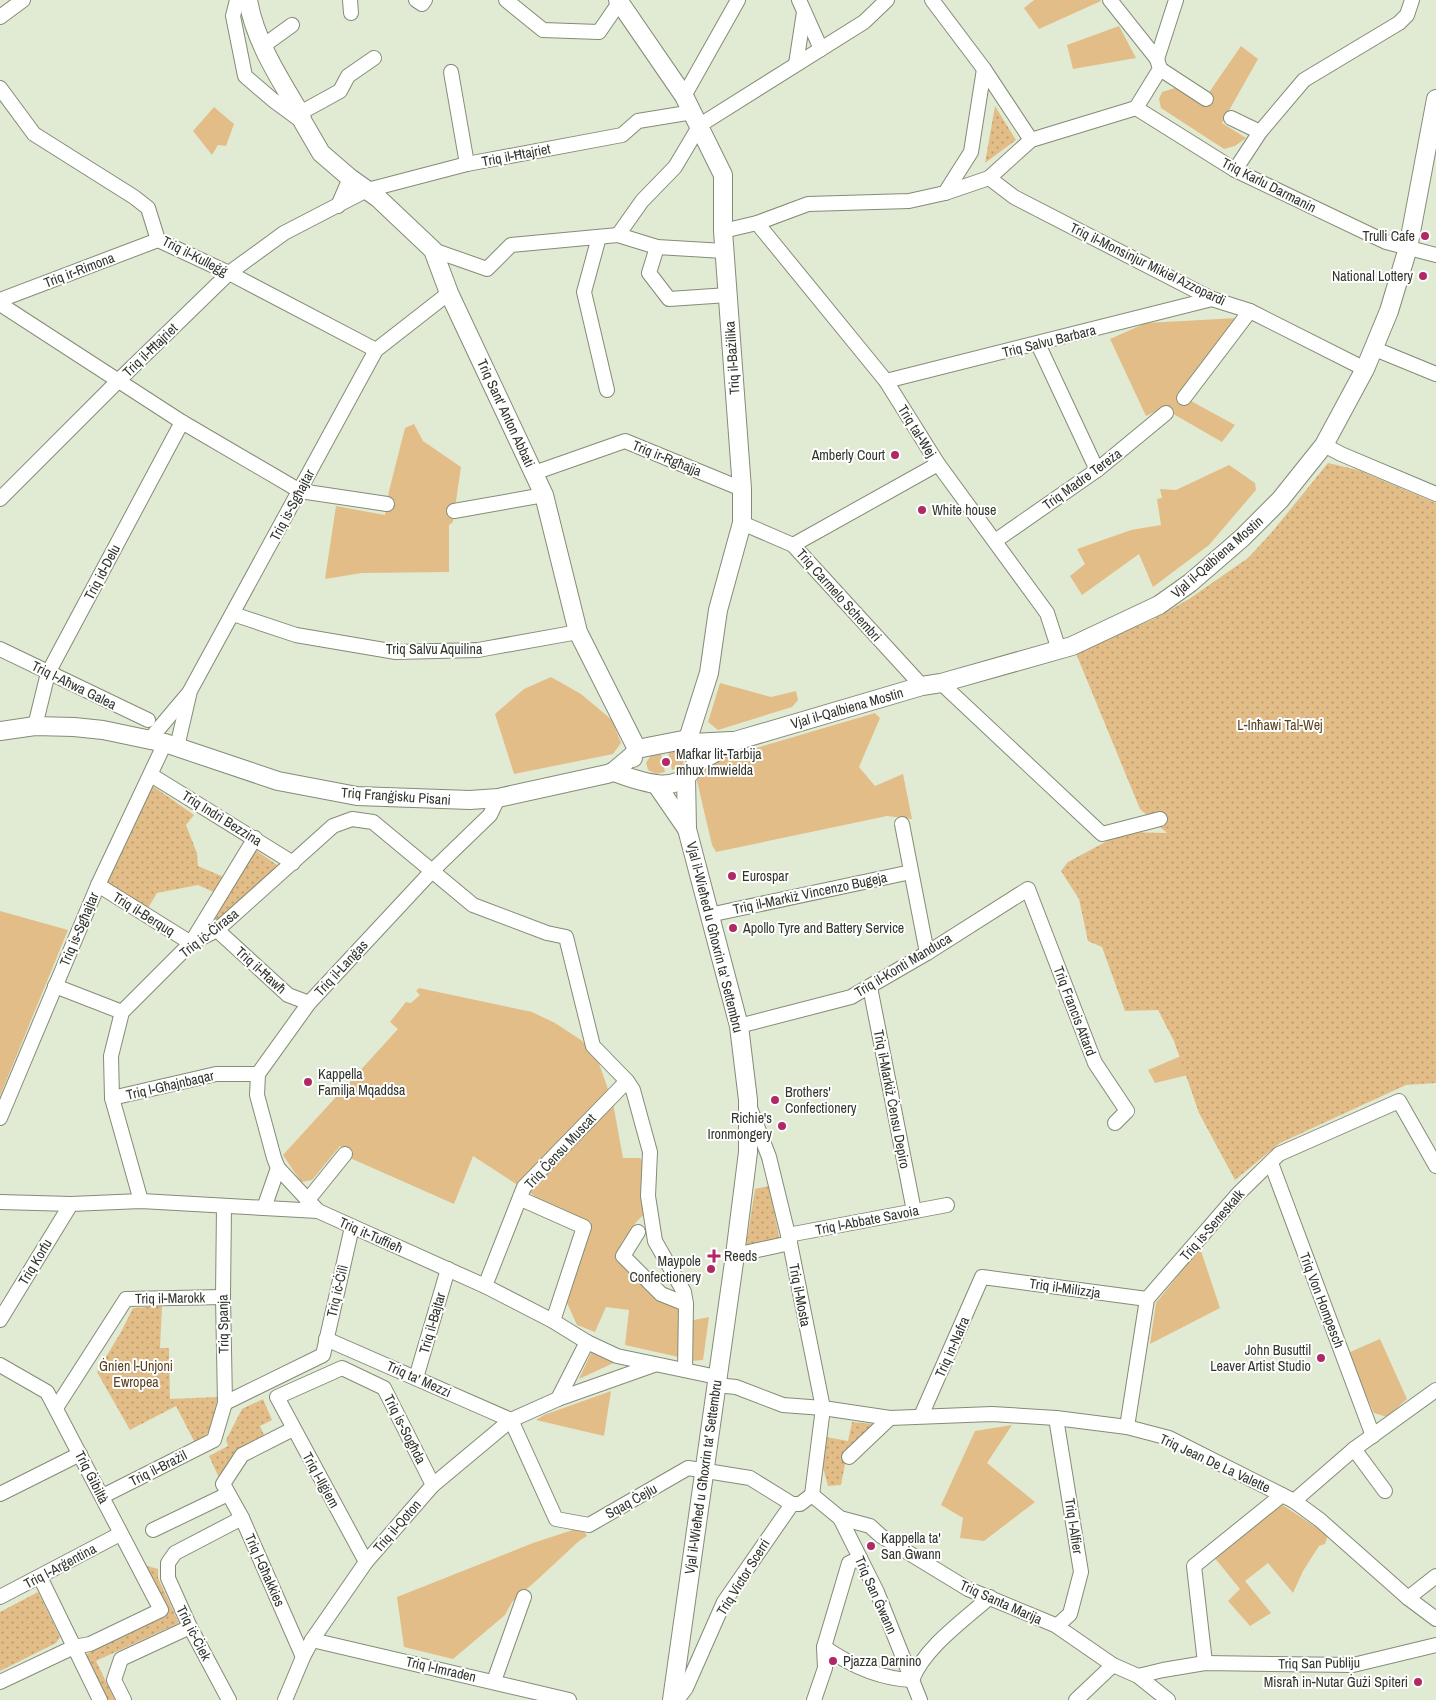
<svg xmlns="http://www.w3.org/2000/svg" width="1436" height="1700" viewBox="0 0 1436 1700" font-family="'Archivo Narrow',sans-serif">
	<defs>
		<pattern id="park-dots" width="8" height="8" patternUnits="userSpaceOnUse" patternTransform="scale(1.25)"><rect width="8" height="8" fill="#e3bd88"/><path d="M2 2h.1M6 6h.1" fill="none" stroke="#b99a6f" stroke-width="1.8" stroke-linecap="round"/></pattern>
	</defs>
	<rect width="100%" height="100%" fill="#e1ebd3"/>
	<!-- grass -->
	<g fill="#e3bd88">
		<polygon points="1034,0 1100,0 1101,1 1039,29 1024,8"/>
		<polygon points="1119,26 1136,58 1073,69 1067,45"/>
		<polygon points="1241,46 1258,59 1222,123 1246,138 1235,146 1224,149 1161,108 1159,99 1162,92 1175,88 1203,105 1210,91"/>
		<polygon points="214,107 234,124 226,146 218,145 212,155 193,131"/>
		<polygon points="1237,318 1180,395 1235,425 1222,442 1163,408 1146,416 1110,339 1146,323"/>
		<polygon points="414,424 423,441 461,467 453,522 449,525 449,572 362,573 325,579 336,506 385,515 389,491 405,428"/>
		<polygon points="1229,465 1255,483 1256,490 1209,545 1153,587 1139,554 1082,595 1070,576 1085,564 1077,549 1131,530 1161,525 1157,499 1162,498 1160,489 1176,490"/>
		<polygon points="551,677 581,694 612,720 621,743 613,754 514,774 495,714 524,689"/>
		<polygon points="720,683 771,697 796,691 798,700 792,707 718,730 708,722"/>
		<path d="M875,713l5,5 -21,49 16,19 28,-12 9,45 -25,-3 -171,36 -4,-7 -15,-64c9,-13 15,-24 32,-25z"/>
		<polygon points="678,750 684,754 683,767 672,770 668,751"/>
		<polygon points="661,754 665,772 656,774 648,770 646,763 651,755"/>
		<polygon points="0,911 68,930 0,1096"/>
		<polygon points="419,988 532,1012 555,1023 581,1040 596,1055 608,1089 594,1109 520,1185 516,1184 473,1156 454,1204 350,1158 348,1152 340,1146 312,1180 301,1182 283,1155 398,1029 390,1022 406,1002 411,1003 420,995 416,991"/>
		<polygon points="1181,1056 1188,1075 1155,1083 1148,1070"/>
		<polygon points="613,1103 623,1158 640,1158 646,1165 647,1212 637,1221 622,1242 625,1245 621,1259 683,1310 683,1358 625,1345 629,1310 606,1307 595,1332 577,1325 567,1303 591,1222 547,1205 529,1192"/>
		<polygon points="1200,1248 1220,1308 1150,1344 1156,1303"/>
		<polygon points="709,1317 703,1360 691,1361 689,1321"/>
		<polygon points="1380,1339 1407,1399 1387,1417 1374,1413 1351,1362 1350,1352"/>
		<polygon points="593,1349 620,1360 579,1379"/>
		<polygon points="611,1391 604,1436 536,1420 544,1415"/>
		<polygon points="1012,1425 987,1463 1035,1502 984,1541 960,1538 963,1518 941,1505 975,1431"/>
		<polygon points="1281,1504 1328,1535 1325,1544 1319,1546 1303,1571 1293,1593 1268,1563 1245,1581 1271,1613 1250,1626 1228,1601 1240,1589 1214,1557"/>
		<polygon points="582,1527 587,1536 579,1541 537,1580 512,1602 505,1615 453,1659 404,1647 397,1597 533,1543"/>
	</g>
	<!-- park -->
	<g fill="url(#park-dots)">
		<polygon points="995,106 1016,140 985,163"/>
		<polygon points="1328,463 1358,470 1436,503 1436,1083 1406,1085 1280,1143 1235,1180 1199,1113 1174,1041 1158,1010 1125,1011 1102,947 1088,941 1079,899 1061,871 1068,862 1124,832 1167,833 1140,809 1075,651 1152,620 1189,599 1248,558 1272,532"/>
		<polygon points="150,784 194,815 186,825 197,853 198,866 226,878 216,893 198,885 157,893 148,908 103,881"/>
		<polygon points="254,849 280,867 212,924"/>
		<polygon points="769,1186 780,1241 746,1247 755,1189"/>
		<polygon points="162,1306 160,1348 169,1348 170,1399 218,1397 210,1431 195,1443 176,1406 130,1430 97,1372 121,1332 133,1308"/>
		<polygon points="263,1399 272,1420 260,1426 264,1435 240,1452 220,1480 209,1456 228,1446 226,1440 242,1409"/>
		<polygon points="852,1422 874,1424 848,1449 841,1485 828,1486 822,1464 826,1437 848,1441"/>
		<polygon points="144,1565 158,1569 158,1578 179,1623 96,1661 115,1700 105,1700 83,1656 165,1612"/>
		<polygon points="38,1592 60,1637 56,1643 0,1671 0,1612"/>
	</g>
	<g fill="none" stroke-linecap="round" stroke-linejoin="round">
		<defs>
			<g id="minor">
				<polyline points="237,0 233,16 245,76 273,100 303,122"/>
				<polyline points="350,0 351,13"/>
				<polyline points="416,0 422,4 425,0"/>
				<polyline points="506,0 543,30 599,32 621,0"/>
				<polyline points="799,0 821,49"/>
				<polyline points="932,0 984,69 1031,140"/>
				<polyline points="0,17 23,0"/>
				<polyline points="263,46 292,25"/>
				<polyline points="1157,59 1176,0"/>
				<polyline points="796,64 804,12"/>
				<polyline points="1160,69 1206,99"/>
				<polyline points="451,72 467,164"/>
				<polyline points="0,88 34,134 134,197 148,208 158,240 229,273 376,350"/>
				<polyline points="684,96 738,0"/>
				<polyline points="1136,108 1235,170 1386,242 1436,255"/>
				<polyline points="300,113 340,91 348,76 374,58"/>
				<polyline points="1231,118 1260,132"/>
				<polyline points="1235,170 1260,132 1304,80 1399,23 1407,15 1412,0"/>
				<polyline points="989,178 1014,197 1212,299 1250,311 1365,369"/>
				<polyline points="945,193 971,152 984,69"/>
				<polyline points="338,206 350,178"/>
				<polyline points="757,223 886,381 938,464 1047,613 1059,650"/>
				<polyline points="723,231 757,223 808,204 909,201 945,193 989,178 1031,140 1136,108 1160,69 1157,59 1110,0"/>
				<polyline points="618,235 642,201 675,167 700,125 864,22 887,0"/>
				<polyline points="599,237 584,292 607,390"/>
				<polyline points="657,247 649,273 669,299 728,295"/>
				<polyline points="433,250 487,269 511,245 618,235 657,247 724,251"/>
				<polyline points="0,300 158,240"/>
				<polyline points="0,304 182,422 300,491 387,504"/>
				<polyline points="1038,344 1097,470"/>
				<polyline points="1375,349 1436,374"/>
				<polyline points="886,381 1212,299"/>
				<polyline points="1184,398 1250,311"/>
				<polyline points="1324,445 1341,454 1436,494"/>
				<polyline points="534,473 625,441 742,489"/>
				<polyline points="0,499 118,381 229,273 284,233 367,190 379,187 467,164 622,135 638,121 693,112"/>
				<polyline points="454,511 544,495"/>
				<polyline points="742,523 793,545 922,686"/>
				<polyline points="995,541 1097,470 1166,413"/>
				<polyline points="793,545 938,464"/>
				<polyline points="233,614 296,635 396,652 478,650 578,632"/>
				<polyline points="0,649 148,720"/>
				<polyline points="941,683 1102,834 1160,819"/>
				<polyline points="35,726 48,673 182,422"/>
				<polyline points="150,739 188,694"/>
				<polyline points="177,747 190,691 376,350 449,293"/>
				<polyline points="151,775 293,863"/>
				<polyline points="902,824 927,953"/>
				<polyline points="98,885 191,943 255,838"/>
				<polyline points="709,915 911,872"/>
				<polyline points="217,930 288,995 309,1003"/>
				<polyline points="55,986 122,1012"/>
				<polyline points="870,987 914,1211"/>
				<polyline points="739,1026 851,997 927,953 1028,889 1095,1063 1127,1111 1115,1123"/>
				<polyline points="112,1098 216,1074 258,1074"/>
				<polyline points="750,1108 769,1157 790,1243 823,1408 812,1495"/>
				<polyline points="0,1118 98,885 165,743"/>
				<polyline points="1271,1163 1373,1436"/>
				<polyline points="521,1199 584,1227 553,1321"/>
				<polyline points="141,1201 112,1098 111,1056 122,1012 191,943 217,930 333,826 352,819 373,822 473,905 547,933 566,937 593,1046 627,1081 633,1090 650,1152 648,1196 655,1241 684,1292 686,1304 685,1370"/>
				<polyline points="307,1201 345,1154"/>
				<polyline points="0,1202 71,1204 141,1201 318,1211 485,1286 553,1321 587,1342 617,1356 717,1377"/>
				<polyline points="264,1208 278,1168"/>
				<polyline points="318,1211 278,1168 274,1158 257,1095 258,1074 309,1003 432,871 490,815 498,798"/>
				<polyline points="638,1232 623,1256 661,1294 686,1304"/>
				<polyline points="788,1235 947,1205"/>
				<polyline points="735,1255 790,1243"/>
				<polyline points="485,1286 524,1187 627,1081"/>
				<polyline points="0,1320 71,1204"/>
				<polyline points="326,1339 511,1420 556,1519 589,1525 688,1468 750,1478 792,1504"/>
				<polyline points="0,1365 47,1392 161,1610 90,1644 74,1647 0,1682"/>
				<polyline points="416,1378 448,1269"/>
				<polyline points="716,1385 736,1387 783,1405 823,1408 890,1418 992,1414 1056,1418 1127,1427 1169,1438 1294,1501 1320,1520 1408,1598 1436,1619"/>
				<polyline points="558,1399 587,1342"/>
				<polyline points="225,1403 323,1355 352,1227"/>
				<polyline points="56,1408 126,1299 223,1297"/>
				<polyline points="921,1416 982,1277 1147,1299"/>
				<polyline points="1127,1427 1147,1299 1238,1194 1279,1154 1399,1101 1436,1166"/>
				<polyline points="293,1429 242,1455 223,1484 242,1518 303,1657"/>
				<polyline points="1354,1449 1385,1491"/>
				<polyline points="849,1457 890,1418"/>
				<polyline points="0,1494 80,1454"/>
				<polyline points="812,1495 840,1518 870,1526 881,1536 968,1589 1055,1625 1113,1665 1138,1676 1168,1700"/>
				<polyline points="103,1496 214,1440 225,1403 223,1297 224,1206"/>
				<polyline points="1294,1501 1354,1449 1436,1390"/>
				<polyline points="840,1518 877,1592 920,1700"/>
				<polyline points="153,1530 228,1494"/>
				<polyline points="366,1562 277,1397 342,1368 384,1388 433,1485"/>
				<polyline points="40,1577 100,1700"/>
				<polyline points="0,1597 120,1534"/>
				<polyline points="1408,1598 1436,1576"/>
				<polyline points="1055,1625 1059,1624 1070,1614 1081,1572 1056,1418"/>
				<polyline points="312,1640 569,1700"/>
				<path d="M824,1647c26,18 57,32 88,33"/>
				<polyline points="1205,1663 1194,1566 1282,1495"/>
				<polyline points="1138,1676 1163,1670 1205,1663 1353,1665 1436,1645"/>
				<path d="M912,1680c12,-32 52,-60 78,-83"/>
				<polyline points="494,1681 524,1597"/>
				<polyline points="124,1700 114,1680 121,1659 190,1627"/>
				<polyline points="229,1700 190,1627 168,1578 168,1563 175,1553 242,1518"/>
				<polyline points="285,1700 303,1657 312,1640 366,1562 433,1485 511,1420 558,1399 654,1365"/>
				<polyline points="677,1700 686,1688 724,1602 792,1504 800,1504 812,1495"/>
				<polyline points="814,1700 825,1668 824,1647 849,1563 860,1558"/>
				<polyline points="1076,1700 1113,1665"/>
			</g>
			<g id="tertiary">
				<path d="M248,0c7,41 31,78 52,113l3,9 18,31 29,25 28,20 55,52 16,43 95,202 34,137 59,117"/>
				<polyline points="618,0 684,96 723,175 723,231 742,489 742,523 718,610 709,673 688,739"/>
				<polyline points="0,731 35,726 74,727 103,730 165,743 278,781 357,796 470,800 498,798 607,774 613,772 633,755"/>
				<polyline points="692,743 731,741"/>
				<polyline points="633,758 633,755 637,749 688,739"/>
				<polyline points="695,764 735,741 922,686 941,683 1072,646 1159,605 1190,583 1242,538 1280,500 1324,445 1365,369 1389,311 1408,248 1436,99"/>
				<path d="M613,772c26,8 61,25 80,-3"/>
				<polyline points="656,784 687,829"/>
				<polyline points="672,1700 735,1255 748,1152 748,1100 739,1026 687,829 686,777"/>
			</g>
		</defs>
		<!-- minor casing -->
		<use href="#minor" stroke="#838c77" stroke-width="16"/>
		<!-- tertiary casing -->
		<use href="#tertiary" stroke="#838c77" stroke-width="20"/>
		<!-- minor -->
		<use href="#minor" stroke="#fff" stroke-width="14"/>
		<!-- tertiary -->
		<use href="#tertiary" stroke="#fff" stroke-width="18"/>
	</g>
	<!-- markers -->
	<g fill="#b22866" stroke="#fff" stroke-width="2">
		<circle cx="1425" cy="236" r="5"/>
		<circle cx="1423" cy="276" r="5"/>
		<circle cx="895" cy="455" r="5"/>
		<circle cx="922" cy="510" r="5"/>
		<circle cx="666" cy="762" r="5"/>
		<circle cx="732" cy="876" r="5"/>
		<circle cx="733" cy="928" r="5"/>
		<circle cx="308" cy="1082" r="5"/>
		<circle cx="775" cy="1100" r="5"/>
		<circle cx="782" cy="1126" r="5"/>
		<path d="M711.5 1248.5h5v5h5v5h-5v5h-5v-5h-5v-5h5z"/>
		<circle cx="711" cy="1269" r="5"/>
		<circle cx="1321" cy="1358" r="5"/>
		<circle cx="871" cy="1546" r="5"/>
		<circle cx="833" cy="1661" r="5"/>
		<circle cx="1418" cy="1682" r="5"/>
	</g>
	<g text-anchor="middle" stroke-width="4" stroke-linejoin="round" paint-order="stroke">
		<!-- street labels -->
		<g font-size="14" fill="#31352c" stroke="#fff">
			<text transform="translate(516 155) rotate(-11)" y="5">Triq il-Ħtajriet</text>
			<text transform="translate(1269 185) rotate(27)" y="5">Triq Karlu Darmanin</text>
			<text transform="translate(195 256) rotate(27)" y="5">Triq il-Kulleġġ</text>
			<text transform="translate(1148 264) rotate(26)" y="5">Triq il-Monsinjur Mikiel Azzopardi</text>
			<text transform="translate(79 270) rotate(-21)" y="5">Triq ir-Rimona</text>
			<text transform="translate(1049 341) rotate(-14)" y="5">Triq Salvu Barbara</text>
			<text transform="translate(150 350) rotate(-44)" y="5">Triq il-Ħtajriet</text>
			<text transform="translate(732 358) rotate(-94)" y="5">Triq il-Bażilika</text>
			<text transform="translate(506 413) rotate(65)" y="5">Triq Sant' Anton Abbati</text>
			<text transform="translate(917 431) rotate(58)" y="5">Triq tal-Wej</text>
			<text transform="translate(667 458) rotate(22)" y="5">Triq ir-Rgħajja</text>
			<text transform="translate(1082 479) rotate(-36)" y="5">Triq Madre Tereża</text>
			<text transform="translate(292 505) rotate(-62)" y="5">Triq is-Sgħajtar</text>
			<text transform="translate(1217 557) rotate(-41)" y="5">Vjal il-Qalbiena Mostin</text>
			<text transform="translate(102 572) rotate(-62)" y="5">Triq id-Delu</text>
			<text transform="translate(839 595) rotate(48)" y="5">Triq Carmelo Schembri</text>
			<text x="434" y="654">Triq Salvu Aquilina</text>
			<text transform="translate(74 685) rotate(26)" y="5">Triq l-Aħwa Galea</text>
			<text transform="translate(847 708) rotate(-16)" y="5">Vjal il-Qalbiena Mostin</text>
			<text transform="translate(396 796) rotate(4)" y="5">Triq Franġisku Pisani</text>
			<text transform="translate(222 818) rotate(32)" y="5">Triq Indrì Bezzina</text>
			<text transform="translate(810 893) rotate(-12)" y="5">Triq il-Markiż Vincenzo Bugeja</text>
			<text transform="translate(144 914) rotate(32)" y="5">Triq il-Berquq</text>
			<text transform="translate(79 929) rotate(-67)" y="5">Triq is-Sgħajtar</text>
			<text transform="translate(209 933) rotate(-38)" y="5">Triq iċ-Ċirasa</text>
			<text transform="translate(715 937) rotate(76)" y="5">Vjal il-Wieħed u Għoxrin ta' Settembru</text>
			<text transform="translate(903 965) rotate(-31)" y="5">Triq il-Konti Manduca</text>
			<text transform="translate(341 968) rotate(-47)" y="5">Triq il-Lanġas</text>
			<text transform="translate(261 970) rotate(42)" y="5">Triq il-Ħawħ</text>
			<text transform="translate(1075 1011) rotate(69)" y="5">Triq Francis Attard</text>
			<text transform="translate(170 1085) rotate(-13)" y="5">Triq l-Għajnbaqar</text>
			<text transform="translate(892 1099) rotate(79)" y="5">Triq il-Markiż Ċensu Depiro</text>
			<text transform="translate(560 1151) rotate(-47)" y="5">Triq Ċensu Muscat</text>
			<text transform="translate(867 1220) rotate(-11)" y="5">Triq l-Abbate Savoia</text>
			<text transform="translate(1212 1225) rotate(-49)" y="5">Triq is-Seneskalk</text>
			<text transform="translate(371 1235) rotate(24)" y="5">Triq it-Tuffieħ</text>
			<text transform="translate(35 1262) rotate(-59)" y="5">Triq Korfu</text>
			<text transform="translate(1065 1288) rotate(8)" y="5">Triq il-Milizzja</text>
			<text transform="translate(337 1291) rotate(-77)" y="5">Triq iċ-Ċilì</text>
			<text transform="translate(800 1295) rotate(79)" y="5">Triq il-Mosta</text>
			<text transform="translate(170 1298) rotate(-1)" y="5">Triq il-Marokk</text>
			<text transform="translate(1322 1300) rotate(69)" y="5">Triq Von Hompesch</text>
			<text transform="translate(432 1323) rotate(-74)" y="5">Triq il-Bajtar</text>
			<text transform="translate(223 1324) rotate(-91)" y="5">Triq Spanja</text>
			<text transform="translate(952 1347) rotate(-66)" y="5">Triq in-Nafra</text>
			<text transform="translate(419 1379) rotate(24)" y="5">Triq ta' Mezzi</text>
			<text transform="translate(405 1429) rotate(63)" y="5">Triq is-Sogħda</text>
			<text transform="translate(1215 1463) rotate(25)" y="5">Triq Jean De La Valette</text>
			<text transform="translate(158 1468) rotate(-27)" y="5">Triq il-Brażil</text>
			<text transform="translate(92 1477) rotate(63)" y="5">Triq Ġibiltà</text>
			<text transform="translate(703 1477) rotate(-82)" y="5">Vjal il-Wieħed u Għoxrin ta' Settembru</text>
			<text transform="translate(321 1480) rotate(61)" y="5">Triq l-Ilġiem</text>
			<text transform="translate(631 1501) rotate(-29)" y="5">Sqaq Ċejlu</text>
			<text transform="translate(397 1526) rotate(-49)" y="5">Triq il-Qoton</text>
			<text transform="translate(1074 1526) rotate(81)" y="5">Triq l-Alfier</text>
			<text transform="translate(60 1566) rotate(-28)" y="5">Triq l-Arġentina</text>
			<text transform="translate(265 1570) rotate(66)" y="5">Triq l-Għakkies</text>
			<text transform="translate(743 1577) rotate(-58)" y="5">Triq Victor Scerri</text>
			<text transform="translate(876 1595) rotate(66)" y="5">Triq San Ġwann</text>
			<text transform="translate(1001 1602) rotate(24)" y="5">Triq Santa Marija</text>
			<text transform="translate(194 1633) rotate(63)" y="5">Triq iċ-Ċiek</text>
			<text transform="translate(1319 1663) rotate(-1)" y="5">Triq San Publiju</text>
			<text transform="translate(441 1669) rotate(13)" y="5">Triq l-Imraden</text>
		</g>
		<!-- poi labels -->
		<g font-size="14" fill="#31352c" stroke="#fff" text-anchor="start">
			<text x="1415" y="241" text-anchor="end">Trulli Cafe</text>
			<text x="1413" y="281" text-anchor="end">National Lottery</text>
			<text x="885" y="460" text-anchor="end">Amberly Court</text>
			<text x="932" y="515">White house</text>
			<text x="676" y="759">Mafkar lit-Tarbija<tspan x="676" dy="16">mhux Imwielda</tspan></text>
			<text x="742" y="881">Eurospar</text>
			<text x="743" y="933">Apollo Tyre and Battery Service</text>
			<text x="318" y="1079">Kappella<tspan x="318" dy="16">Familja Mqaddsa</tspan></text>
			<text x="785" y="1097">Brothers'<tspan x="785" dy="16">Confectionery</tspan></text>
			<text x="772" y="1123" text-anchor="end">Richie's<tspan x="772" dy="16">Ironmongery</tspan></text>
			<text x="724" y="1261">Reeds</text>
			<text x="701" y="1266" text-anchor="end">Maypole<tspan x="701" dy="16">Confectionery</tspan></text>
			<text x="1311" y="1355" text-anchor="end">John Busuttil<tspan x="1311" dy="16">Leaver Artist Studio</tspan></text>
			<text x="881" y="1543">Kappella ta'<tspan x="881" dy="16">San Ġwann</tspan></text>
			<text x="843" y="1666">Pjazza Darnino</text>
			<text x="1408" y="1687" text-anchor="end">Misraħ in-Nutar Ġużi Spiteri</text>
		</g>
		<!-- park labels -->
		<g font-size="14" fill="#58411f" stroke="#fff">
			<text x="1280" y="730">L-Inħawi Tal-Wej</text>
			<text x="136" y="1371">Ġnien l-Unjoni<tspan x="136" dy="16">Ewropea</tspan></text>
		</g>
	</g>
</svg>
